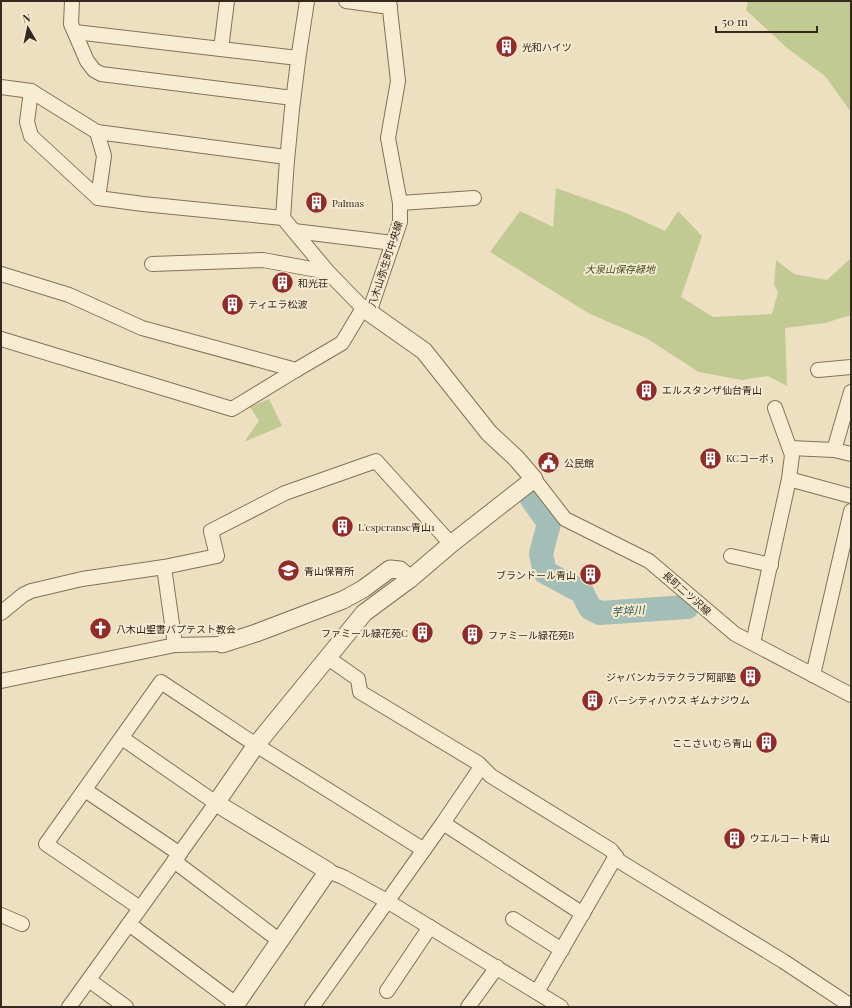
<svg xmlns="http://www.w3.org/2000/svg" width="852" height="1008" viewBox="0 0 852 1008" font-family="'Playfair Display','Noto Sans JP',serif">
	<rect width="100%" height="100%" fill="#ece0c0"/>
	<!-- green -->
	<g fill="#c2ca94">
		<polygon points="748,1 851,1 851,112 825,76 787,48 746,10"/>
		<polygon points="556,188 626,213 665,231 678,211 702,236 681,297 713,317 772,314 778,292 774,285 776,260 794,274 827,280 851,258 851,315 825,323 785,328 787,386 768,376 742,380 699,372 646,338 590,314 490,252 520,211 553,227"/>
		<polygon points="269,399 282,426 244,442 259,421 250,407"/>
	</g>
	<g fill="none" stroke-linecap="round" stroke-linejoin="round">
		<!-- river -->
		<polyline stroke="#a3beb7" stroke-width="24" points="532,499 549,523 541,554 545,572 582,592 590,608 600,613 687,607"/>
		<defs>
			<g id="minor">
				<polyline points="72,1 71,24 87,61 94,70 101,74 293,98"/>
				<polyline points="346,1 390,7"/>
				<polyline points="75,32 298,58"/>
				<polyline points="221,49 227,1"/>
				<polyline points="1,87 31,91 97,132 286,157"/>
				<polyline points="31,91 27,122 31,136 98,198 143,204 283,218"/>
				<polyline points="97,132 104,156 98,198"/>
				<polyline points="400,203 474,198"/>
				<polyline points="294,231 393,243"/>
				<polyline points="152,264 263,260 328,272"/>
				<path d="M1,274l68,21 73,33 154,42 46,-27 21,-35 -35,-36 -45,-54c4,-73 12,-145 24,-217"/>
				<polyline points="369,313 400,222 400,203 388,138 398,81 389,1"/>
				<polyline points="1,339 232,409 296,370"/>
				<polyline points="818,370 851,367"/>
				<polyline points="790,448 834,450 851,454"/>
				<polyline points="834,450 851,392"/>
				<polyline points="534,479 565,519 649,561 735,634 851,695"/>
				<polyline points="789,479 851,496"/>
				<polyline points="731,556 771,565"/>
				<polyline points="164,567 175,645"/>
				<polyline points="1,613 23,595 31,591 82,579 164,567 217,556 211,531 285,493 376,461 451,544"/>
				<polyline points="753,643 789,479 792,455 775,408"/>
				<polyline points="328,658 358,679 360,692 478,763 491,776 611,850 619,861 783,961 851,1006"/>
				<polyline points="813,675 851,511"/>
				<polyline points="1,681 175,645 222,644"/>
				<polyline points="85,790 180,854"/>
				<polyline points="443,823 583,914"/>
				<polyline points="174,861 280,941"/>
				<polyline points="328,871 343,877 387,901 561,1007"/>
				<polyline points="140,908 46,844 161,682 256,745 424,850"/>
				<polyline points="1,915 22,924"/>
				<polyline points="513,919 562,950"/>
				<polyline points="129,924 236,1004"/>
				<polyline points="89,980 126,1007"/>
				<polyline points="387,991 430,927"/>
				<polyline points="537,992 616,856"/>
				<polyline points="69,1007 216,803 122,738"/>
				<polyline points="312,1007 443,823 481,767"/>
				<polyline points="468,1007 497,967"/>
			</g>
			<g id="tertiary">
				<polyline points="222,644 256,633 343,600 363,589 390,569 400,570 410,579"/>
				<polyline points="234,1007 328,871 216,803 256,745 364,613 410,579 451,544 534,479 516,458 489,433 424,351 363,308"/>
			</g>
		</defs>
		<!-- minor casing -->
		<use href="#minor" stroke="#847158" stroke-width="16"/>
		<!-- tertiary casing -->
		<use href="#tertiary" stroke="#847158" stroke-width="19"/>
		<!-- minor -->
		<use href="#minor" stroke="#f7edd2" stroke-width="14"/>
		<!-- tertiary -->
		<use href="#tertiary" stroke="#f7edd2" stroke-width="17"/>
	</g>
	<!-- icons -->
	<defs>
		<symbol id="building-disc" viewBox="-11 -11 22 22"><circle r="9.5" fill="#912c2a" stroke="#f4eacf"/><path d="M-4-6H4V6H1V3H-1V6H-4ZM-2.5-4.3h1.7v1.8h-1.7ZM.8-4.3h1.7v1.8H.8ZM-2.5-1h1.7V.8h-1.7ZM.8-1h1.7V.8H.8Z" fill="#fff"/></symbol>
		<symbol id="civic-disc" viewBox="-11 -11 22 22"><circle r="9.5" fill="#912c2a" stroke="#f4eacf"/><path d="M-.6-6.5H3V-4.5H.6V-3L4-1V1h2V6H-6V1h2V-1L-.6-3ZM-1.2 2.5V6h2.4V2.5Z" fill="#fff"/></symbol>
		<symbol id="school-disc" viewBox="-11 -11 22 22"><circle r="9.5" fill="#912c2a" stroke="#f4eacf"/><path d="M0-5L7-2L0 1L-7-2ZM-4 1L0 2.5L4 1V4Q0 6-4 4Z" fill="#fff"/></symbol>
		<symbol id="church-disc" viewBox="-11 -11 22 22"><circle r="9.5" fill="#912c2a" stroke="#f4eacf"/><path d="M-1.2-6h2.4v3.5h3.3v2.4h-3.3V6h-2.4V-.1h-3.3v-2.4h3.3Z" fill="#fff"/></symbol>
	</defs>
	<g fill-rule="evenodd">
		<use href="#building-disc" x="494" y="34" width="25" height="25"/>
		<use href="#building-disc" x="304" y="190" width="25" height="25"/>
		<use href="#building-disc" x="270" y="270" width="25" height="25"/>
		<use href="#building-disc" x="220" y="292" width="25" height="25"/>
		<use href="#building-disc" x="634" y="378" width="25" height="25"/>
		<use href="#building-disc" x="698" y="446" width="25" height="25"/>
		<use href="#civic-disc" x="536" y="450" width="25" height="25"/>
		<use href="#building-disc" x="330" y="514" width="25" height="25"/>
		<use href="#school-disc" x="276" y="558" width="25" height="25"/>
		<use href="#building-disc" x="578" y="562" width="25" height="25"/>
		<use href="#church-disc" x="88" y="616" width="25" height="25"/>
		<use href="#building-disc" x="410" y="620" width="25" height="25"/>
		<use href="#building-disc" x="460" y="622" width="25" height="25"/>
		<use href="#building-disc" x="738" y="664" width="25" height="25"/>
		<use href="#building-disc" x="580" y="688" width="25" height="25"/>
		<use href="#building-disc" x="754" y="730" width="25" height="25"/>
		<use href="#building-disc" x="722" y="826" width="25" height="25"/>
	</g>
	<g text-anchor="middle" stroke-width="4" stroke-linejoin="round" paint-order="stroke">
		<!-- poi labels -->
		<g font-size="10" fill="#34291d" stroke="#f4eacf" text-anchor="start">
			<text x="522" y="51">光和ハイツ</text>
			<text x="332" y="207">Palmas</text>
			<text x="298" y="287">和光荘</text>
			<text x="248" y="308">ティエラ松波</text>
			<text x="662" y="394">エルスタンザ仙台青山</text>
			<text x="726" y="462">KCコーポ3</text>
			<text x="564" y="467">公民館</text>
			<text x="358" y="531">L'esperanse青山1</text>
			<text x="304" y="575">青山保育所</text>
			<text x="576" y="579" text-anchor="end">ブランドール青山</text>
			<text x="116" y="633">八木山聖書バプテスト教会</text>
			<text x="408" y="637" text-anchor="end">ファミール緑花苑C</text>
			<text x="488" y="639">ファミール緑花苑B</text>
			<text x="736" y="681" text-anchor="end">ジャパンカラテクラブ阿部塾</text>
			<text x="608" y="704">バーシティハウス ギムナジウム</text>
			<text x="752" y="747" text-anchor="end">ここさいむら青山</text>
			<text x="750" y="842">ウエルコート青山</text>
		</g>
		<!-- street labels -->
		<g font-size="10" fill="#34291d" stroke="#f4eacf">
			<text transform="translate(385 264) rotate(-72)" y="4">八木山弥生町中央線</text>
			<text transform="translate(687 593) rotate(41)" y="4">長町二ツ沢線</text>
		</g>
		<!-- park labels -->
		<g font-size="10" font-style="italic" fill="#445024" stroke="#f4eacf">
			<text x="620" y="273">大泉山保存緑地</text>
		</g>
		<!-- water labels -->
		<g font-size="11" font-style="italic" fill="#2c5452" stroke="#f4eacf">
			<text transform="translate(628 611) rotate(-4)" y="4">芋埣川</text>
		</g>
	</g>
	<!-- border -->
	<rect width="852" height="1008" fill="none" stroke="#34291d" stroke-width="4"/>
	<!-- north arrow -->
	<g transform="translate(28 28) rotate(351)" stroke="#f4eacf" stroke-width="3" paint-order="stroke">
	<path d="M0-3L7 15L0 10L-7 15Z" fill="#34291d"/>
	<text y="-6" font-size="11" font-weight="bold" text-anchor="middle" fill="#34291d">N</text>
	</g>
	<!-- scale -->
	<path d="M716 26v6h101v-6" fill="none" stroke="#34291d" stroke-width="2"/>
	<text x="722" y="26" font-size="12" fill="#34291d" stroke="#f4eacf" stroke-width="3" paint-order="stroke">50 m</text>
</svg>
